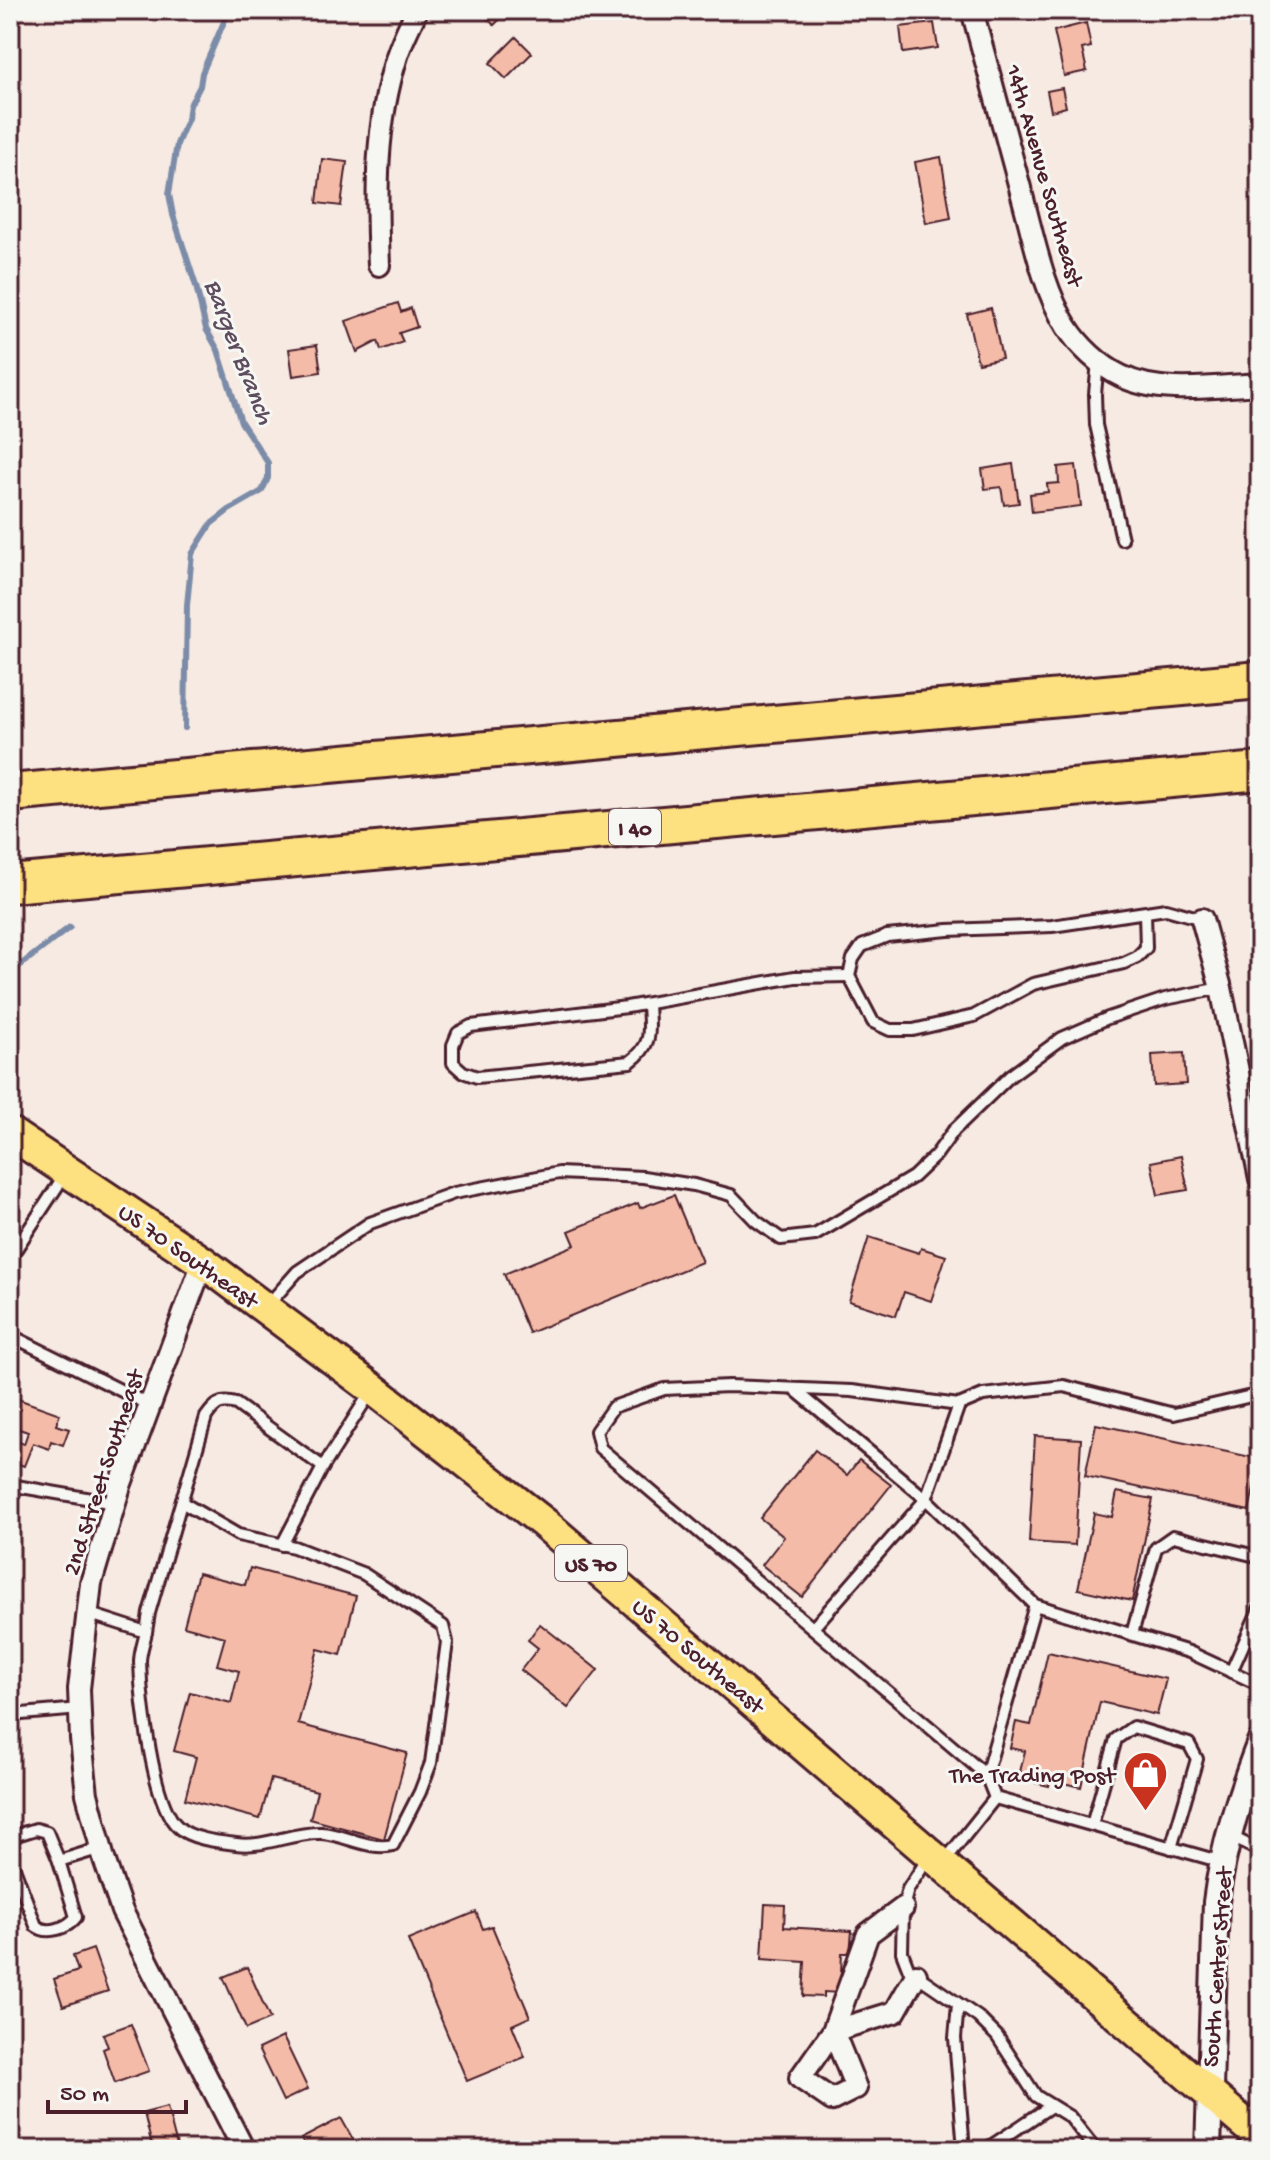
<svg xmlns="http://www.w3.org/2000/svg" width="1270" height="2160" viewBox="0 0 1270 2160" font-family="'Gochi Hand',sans-serif">
	<rect width="100%" height="100%" fill="#f6eae3"/>
	<filter id="ink" filterUnits="userSpaceOnUse"><feTurbulence type="fractalNoise" baseFrequency=".0125" numOctaves="2"/><feDisplacementMap in="SourceGraphic" scale="16" xChannelSelector="R" yChannelSelector="G"/><feConvolveMatrix kernelMatrix="1 2 1 2 8 2 1 2 1" color-interpolation-filters="sRGB"/></filter>
	<g filter="url(#ink)">
		<g fill="none" stroke-linecap="round" stroke-linejoin="round">
			<!-- stream -->
			<g stroke="#7b8ca8" stroke-width="6">
				<polyline points="185,728 187,605 192,554 211,524 229,510 262,491 268,478 268,463 241,422 218,350 206,329 196,286 173,215 169,194 177,144 188,118 190,105 200,86 202,73 229,10"/>
				<polyline points="10,973 70,927"/>
			</g>
		</g>
		<!-- building -->
		<g fill="#f4bca8" stroke="#4a1f2b" stroke-width="2">
			<polygon points="478,10 509,10 494,25"/>
			<polygon points="934,23 938,48 903,53 900,27"/>
			<polygon points="1086,23 1091,47 1082,49 1087,71 1064,76 1054,31"/>
			<polygon points="516,37 532,53 506,79 490,63"/>
			<polygon points="1062,88 1066,107 1051,111 1047,91"/>
			<polygon points="941,157 951,218 926,223 915,162"/>
			<polygon points="322,159 347,162 341,206 317,203"/>
			<polygon points="398,303 401,312 411,308 417,327 399,333 403,342 381,350 378,341 357,352 346,321"/>
			<polygon points="991,308 1002,358 978,363 967,314"/>
			<polygon points="317,345 321,372 293,376 289,349"/>
			<polygon points="1013,464 1019,503 1004,505 1001,487 985,489 982,469"/>
			<polygon points="1076,465 1081,506 1032,512 1030,494 1048,492 1047,484 1059,483 1058,467"/>
			<polygon points="1184,1053 1186,1084 1154,1086 1152,1055"/>
			<polygon points="1181,1156 1188,1190 1158,1195 1151,1162"/>
			<polygon points="674,1195 702,1262 529,1333 504,1274 575,1245 569,1231 638,1203 640,1208"/>
			<polygon points="869,1237 919,1253 921,1248 946,1256 931,1301 904,1292 896,1316 849,1301"/>
			<polygon points="15,1398 60,1414 56,1425 69,1429 63,1445 51,1441 49,1449 33,1443 24,1466 10,1461 10,1431 16,1433 14,1440 24,1444 28,1432 10,1426 10,1412"/>
			<polygon points="1096,1424 1260,1459 1249,1511 1085,1476"/>
			<polygon points="1035,1436 1081,1439 1075,1545 1029,1542"/>
			<polygon points="815,1450 847,1475 859,1460 891,1485 802,1597 762,1565 784,1537 760,1518"/>
			<polygon points="1117,1492 1153,1499 1132,1601 1078,1589 1094,1513 1112,1517"/>
			<polygon points="250,1568 356,1596 341,1655 318,1649 298,1724 407,1753 384,1839 310,1819 317,1791 271,1779 260,1819 185,1799 196,1757 174,1751 190,1692 231,1703 239,1671 217,1665 225,1637 184,1626 198,1573 245,1585"/>
			<polygon points="540,1624 598,1670 568,1708 521,1670 538,1648 528,1640"/>
			<polygon points="1048,1652 1166,1679 1157,1715 1100,1702 1081,1787 1050,1780 1049,1786 1036,1783 1037,1776 1020,1772 1025,1751 1010,1748 1016,1722 1031,1725"/>
			<polygon points="765,1904 785,1905 784,1927 852,1931 850,1953 842,1953 840,1993 824,1992 824,1997 803,1996 805,1962 762,1959"/>
			<polygon points="476,1912 483,1929 492,1926 530,2017 512,2025 525,2057 467,2081 408,1940"/>
			<polygon points="93,1949 108,1991 63,2006 54,1979 78,1971 73,1956"/>
			<polygon points="247,1967 270,2019 246,2029 223,1977"/>
			<polygon points="131,2024 149,2071 115,2083 103,2049 108,2047 103,2034"/>
			<polygon points="283,2037 308,2089 283,2101 258,2049"/>
			<polygon points="167,2107 178,2150 153,2150 144,2113"/>
			<polygon points="341,2118 359,2150 307,2150 301,2139"/>
		</g>
		<g fill="none" stroke-linecap="round" stroke-linejoin="round">
			<defs>
				<g id="service">
					<polyline points="1098,361 1095,394 1096,425 1122,539"/>
					<polyline points="1145,913 1146,948 1137,957 1124,963 1033,984 974,1016 913,1030 890,1030 873,1022 849,976 853,959 862,946 887,936 948,930 1052,926 1166,909 1202,919"/>
					<path d="M648,1004c1,26 6,40 -18,58l-153,15 -14,-5 -10,-9v-18l5,-12 13,-7 156,-19 168,-30 54,-1"/>
					<polyline points="10,1258 66,1173"/>
					<polyline points="267,1306 297,1272 370,1223 454,1193 559,1173 643,1177 694,1185 731,1195 756,1221 781,1239 815,1235 913,1177 936,1155 954,1130 1010,1076 1062,1038 1108,1018 1165,999 1221,988"/>
					<polyline points="10,1335 150,1405"/>
					<polyline points="794,1389 926,1499 813,1628"/>
					<polyline points="959,1405 926,1499 1035,1605 1189,1652 1260,1685"/>
					<polyline points="10,1485 115,1503"/>
					<polyline points="282,1545 323,1467"/>
					<path d="M87,1613l59,19 3,-19 57,-196c9,-13 14,-17 30,-13l87,63 49,-77"/>
					<path d="M146,1632c-2,10 -6,20 -6,30 1,35 12,142 38,165 12,12 41,15 58,17 29,4 56,-12 85,-11 23,1 49,18 72,12l27,-53 11,-29 16,-121 -4,-16 -79,-52 -70,-27 -56,-12 -55,-32"/>
					<polyline points="1132,1634 1156,1548 1173,1536 1260,1557"/>
					<polyline points="1231,1672 1260,1607"/>
					<polyline points="10,1715 80,1709"/>
					<polyline points="986,1775 600,1448 596,1431 613,1407 664,1389 729,1386 852,1391 959,1405 983,1395 1064,1386 1174,1414 1260,1394"/>
					<polyline points="995,1798 1222,1862"/>
					<polyline points="1092,1825 1116,1739 1133,1727 1189,1744 1197,1759 1171,1848"/>
					<polyline points="1230,1836 1260,1851"/>
					<polyline points="10,1837 36,1829 47,1832 59,1861"/>
					<path d="M10,1857l26,69c12,9 32,2 40,-9l-17,-56 42,-13"/>
					<polyline points="929,1857 908,1889 903,1908 902,1952 909,1970 978,2017 997,2036 1036,2096 1070,2117 1096,2150"/>
					<polyline points="943,1863 995,1798 986,1775 1035,1605"/>
					<polyline points="958,2004 955,2038 964,2150"/>
					<polyline points="985,2150 1051,2106"/>
				</g>
				<g id="minor">
					<path d="M972,10c17,63 34,126 51,189 11,41 21,92 44,128 12,19 33,39 54,49 40,20 96,10 139,8"/>
					<path d="M379,265c-3,-71 -4,-140 18,-209 5,-16 13,-31 20,-46"/>
					<polyline points="1202,919 1221,988 1260,1179"/>
					<polyline points="203,1262 120,1486 91,1583 79,1689 81,1739 87,1794 104,1859 122,1911 244,2150"/>
					<polyline points="903,1908 868,1934 833,2031 800,2078 832,2100 856,2088 833,2031 895,2012 916,1975"/>
				</g>
				<path id="tertiary" d="M1208,2150l8,-248c7,-56 24,-108 44,-160"/>
				<polyline id="primary" points="10,1133 203,1262 373,1389 544,1523 1260,2137"/>
				<g id="motorway">
					<polyline points="10,793 1260,680"/>
					<polyline points="10,884 1260,771"/>
				</g>
			</defs>
			<!-- service casing -->
			<use href="#service" stroke="#4a1f2b" stroke-width="16"/>
			<!-- minor casing -->
			<use href="#minor" stroke="#4a1f2b" stroke-width="26"/>
			<!-- tertiary casing -->
			<use href="#tertiary" stroke="#4a1f2b" stroke-width="30"/>
			<!-- primary casing -->
			<use href="#primary" stroke="#4a1f2b" stroke-width="36"/>
			<!-- motorway casing -->
			<use href="#motorway" stroke="#4a1f2b" stroke-width="42"/>
			<!-- service -->
			<use href="#service" stroke="#f6f6f2" stroke-width="10"/>
			<!-- minor -->
			<use href="#minor" stroke="#f6f6f2" stroke-width="20"/>
			<!-- tertiary -->
			<use href="#tertiary" stroke="#f6f6f2" stroke-width="24"/>
			<!-- primary -->
			<use href="#primary" stroke="#fde080" stroke-width="30"/>
			<!-- motorway -->
			<use href="#motorway" stroke="#fde080" stroke-width="36"/>
		</g>
	</g>
	<!-- icons -->
	<defs>
		<symbol id="shop-pin" viewBox="-11 -11 22 30"><path d="M0 17L-7.5 6A9.5 9.5 0 1 1 7.5 6Z" fill="#c8321e" stroke="#f6f6f2"/><path d="M-5-2.5h2.3a2.7 3.5 0 0 1 5.4 0H5L5.5 6h-11ZM-1.5-2.5h3a1.5 2.3 0 0 0-3 0Z" fill="#fff"/></symbol>
	</defs>
	<g fill-rule="evenodd">
		<use href="#shop-pin" x="1120" y="1748" width="51" height="69"/>
	</g>
	<g text-anchor="middle" stroke-width="6" stroke-linejoin="round" paint-order="stroke">
		<!-- shield labels -->
		<g fill="#f6f6f2" stroke="#7e6067" stroke-width="2">
			<rect x="609" y="809" width="52" height="36" rx="6"/>
			<rect x="555" y="1545" width="72" height="36" rx="6"/>
		</g>
		<g font-size="22" font-weight="bold" fill="#4a1f2b">
			<text x="635" y="835">I 40</text>
			<text x="591" y="1571">US 70</text>
		</g>
		<!-- street labels -->
		<g font-size="24" fill="#4a1f2b" stroke="#f6f6f2">
			<text transform="translate(1046 175) rotate(74)" y="8">14th Avenue Southeast</text>
			<text transform="translate(189 1255) rotate(35)" y="8">US 70 Southeast</text>
			<text transform="translate(102 1472) rotate(-72)" y="8">2nd Street Southeast</text>
			<text transform="translate(699 1655) rotate(40)" y="8">US 70 Southeast</text>
			<text transform="translate(1216 1967) rotate(-86)" y="8">South Center Street</text>
		</g>
		<!-- poi labels -->
		<g font-size="24" fill="#4a1f2b" stroke="#f6f6f2" text-anchor="end">
			<text x="1115" y="1782">The Trading Post</text>
		</g>
		<!-- water labels -->
		<g font-size="26" font-style="italic" fill="#5e4c5f" stroke="#f6f6f2">
			<text transform="translate(241 351) rotate(69)" y="9">Barger Branch</text>
		</g>
	</g>
	<!-- margin -->
	<rect width="1270" height="2160" fill="none" stroke="#f6f6f2" stroke-width="40"/>
	<rect x="20" y="20" width="1230" height="2120" fill="none" stroke="#4a1f2b" stroke-width="3" filter="url(#ink)"/>
	<!-- scale -->
	<path d="M48 2100v12h138v-12" fill="none" stroke="#4a1f2b" stroke-width="4"/>
	<text x="60" y="2100" font-size="24" fill="#4a1f2b" stroke="#f6f6f2" stroke-width="6" paint-order="stroke">50 m</text>
</svg>
